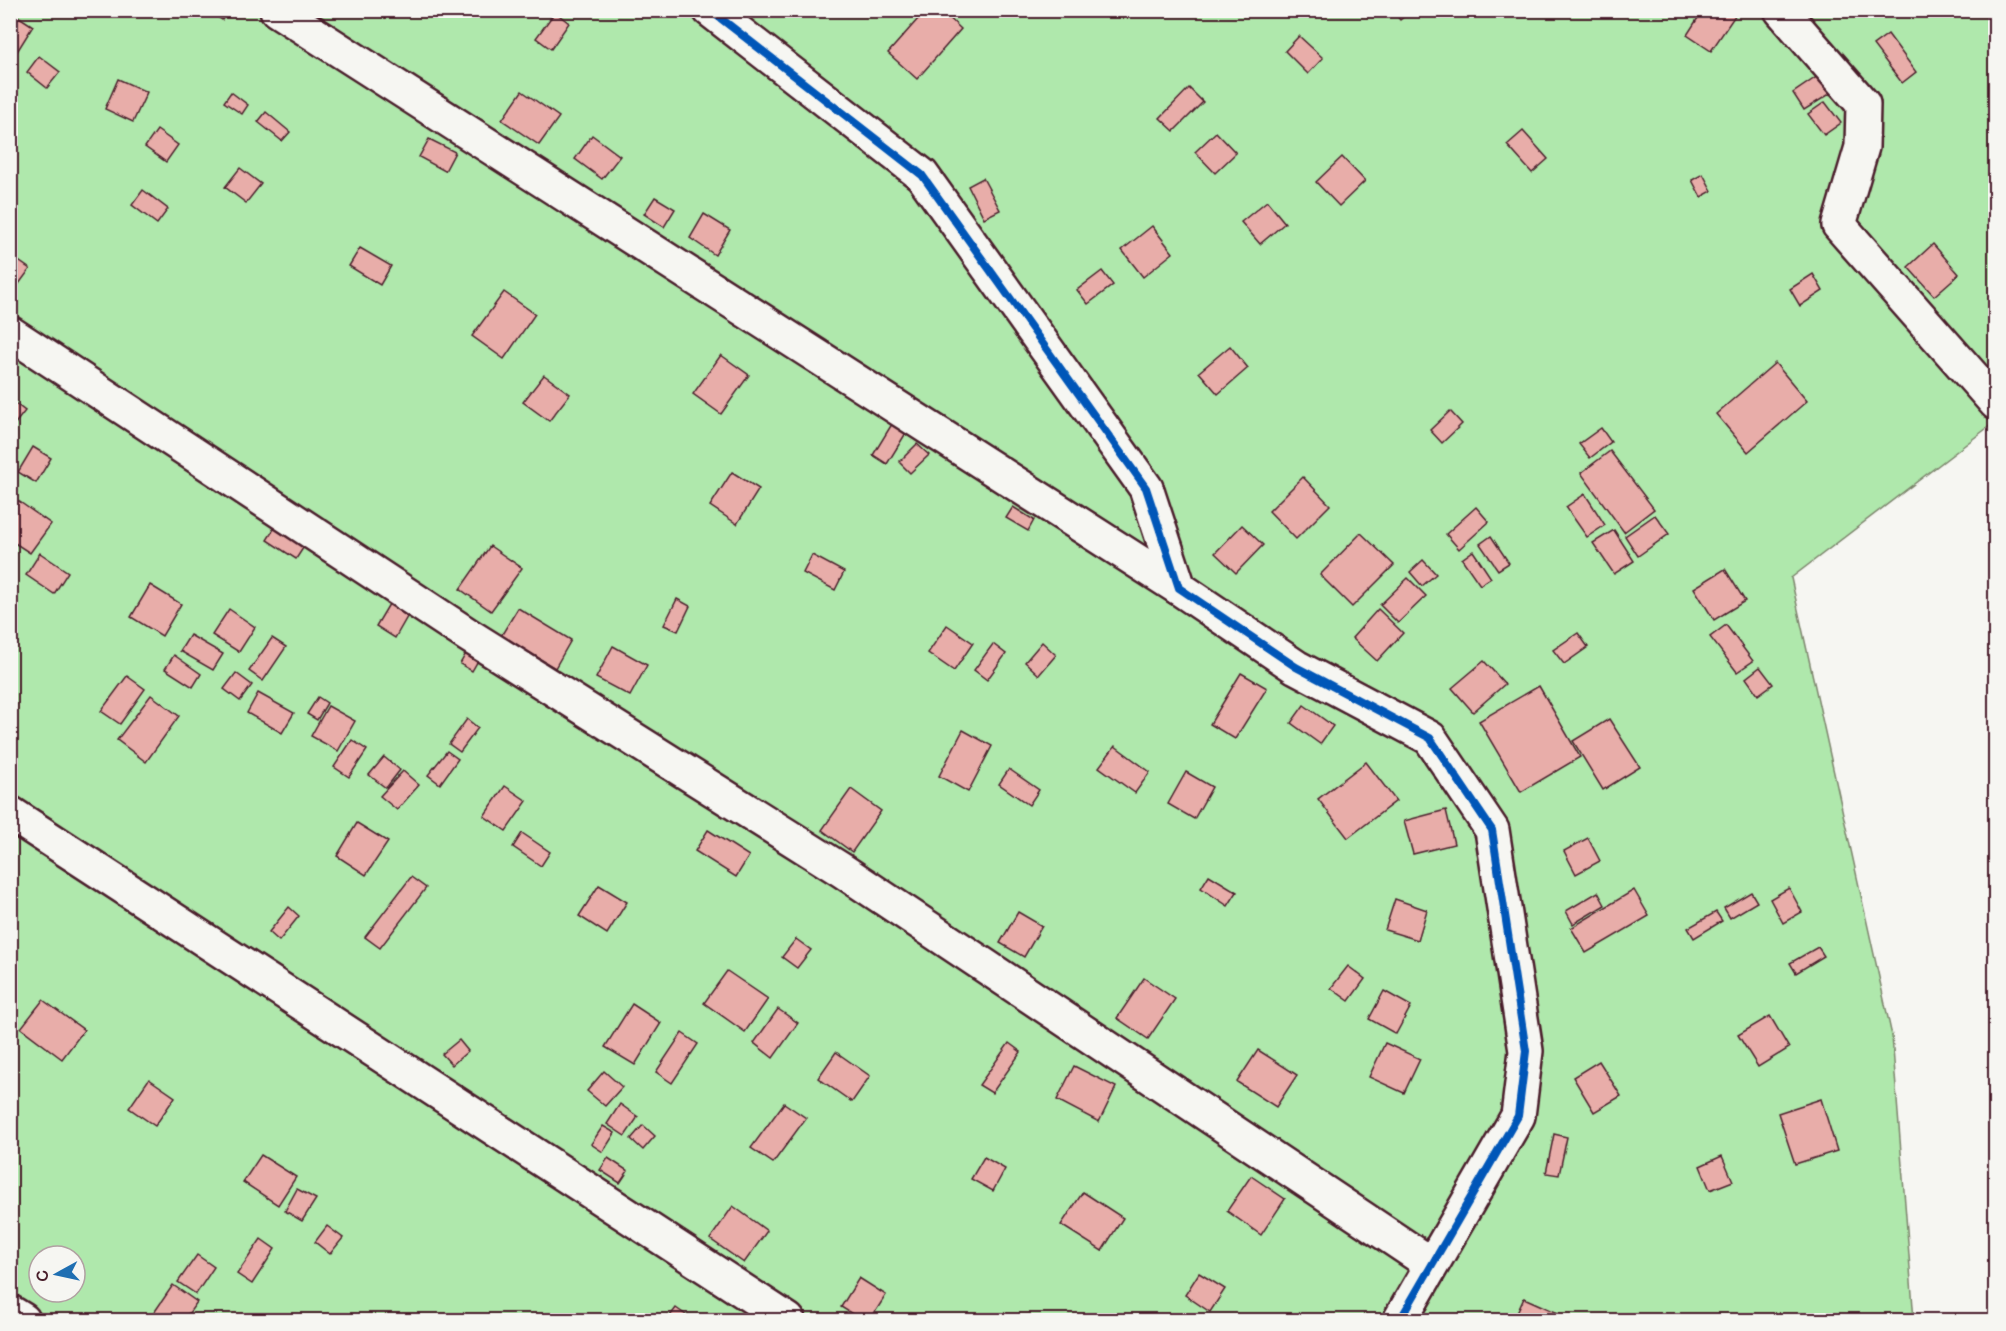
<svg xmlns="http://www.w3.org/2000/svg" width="2006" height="1331" viewBox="0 0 2006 1331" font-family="'Balsamiq Sans',sans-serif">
	<rect width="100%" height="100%" fill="#f6f6f2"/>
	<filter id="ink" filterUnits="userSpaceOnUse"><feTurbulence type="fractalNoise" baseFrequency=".0167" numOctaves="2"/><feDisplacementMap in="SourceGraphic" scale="12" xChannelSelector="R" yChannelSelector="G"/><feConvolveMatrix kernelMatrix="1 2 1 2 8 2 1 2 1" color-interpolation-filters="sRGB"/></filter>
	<g filter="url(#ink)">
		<!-- green -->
		<path fill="#afe8ac" stroke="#7c846c" stroke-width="1.5" fill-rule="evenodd" d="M10,11h1985v411l-204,156 101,458 22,284h-1903zM39,1256h36v36h-36z"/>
		<!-- building -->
		<g fill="#e8ada9" stroke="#4a1f2b" stroke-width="1.5">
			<polygon points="207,10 228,10 222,20"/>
			<polygon points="926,10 941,10 961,29 917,79 888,53"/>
			<polygon points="1392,10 1412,10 1400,20"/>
			<polygon points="1703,10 1731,10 1736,14 1711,51 1687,35"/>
			<polygon points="10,11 33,26 13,58 10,56"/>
			<polygon points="555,12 569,23 551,49 536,38"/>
			<polygon points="1888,34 1916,72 1902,83 1873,45"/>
			<polygon points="1299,36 1323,58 1308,74 1285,51"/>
			<polygon points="39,56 60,72 47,88 27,72"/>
			<polygon points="1821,74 1833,92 1804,110 1793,93"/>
			<polygon points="118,79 147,92 133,122 105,109"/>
			<polygon points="1189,88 1203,102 1174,131 1160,118"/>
			<polygon points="522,91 559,117 539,145 502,120"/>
			<polygon points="231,92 248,105 242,114 224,102"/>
			<polygon points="1825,102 1841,123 1824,135 1808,114"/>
			<polygon points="266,112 290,132 282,141 258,122"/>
			<polygon points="157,130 178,145 166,162 145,147"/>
			<polygon points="1523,131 1548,159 1532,173 1507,145"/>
			<polygon points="1216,132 1236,153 1215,173 1195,152"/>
			<polygon points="592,135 620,156 602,179 575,159"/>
			<polygon points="429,139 455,152 445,171 419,157"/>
			<polygon points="1342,157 1365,181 1339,206 1316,182"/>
			<polygon points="240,168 261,184 246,203 225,187"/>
			<polygon points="1703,174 1712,191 1701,197 1692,180"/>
			<polygon points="983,178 1000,210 984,218 968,186"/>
			<polygon points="143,190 168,209 157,224 132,205"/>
			<polygon points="655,197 675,209 664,227 644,214"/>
			<polygon points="1267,201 1285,223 1260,244 1241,222"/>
			<polygon points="704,214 730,230 715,255 690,238"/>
			<polygon points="1152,226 1173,253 1143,277 1122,250"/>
			<polygon points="1933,244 1959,274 1934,296 1908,267"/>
			<polygon points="360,248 391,266 380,285 349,266"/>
			<polygon points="10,255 30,269 13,292 10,290"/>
			<polygon points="1102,271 1113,285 1088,304 1077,290"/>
			<polygon points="1813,274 1823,291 1800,306 1790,289"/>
			<polygon points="504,292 535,314 504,359 472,336"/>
			<polygon points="1230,346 1248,368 1218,394 1199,372"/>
			<polygon points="721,355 749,375 721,414 693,394"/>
			<polygon points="1775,363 1807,401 1748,452 1716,414"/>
			<polygon points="544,375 570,394 549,421 523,402"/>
			<polygon points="12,401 25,411 10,430 10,403"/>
			<polygon points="1450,411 1462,424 1442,443 1430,430"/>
			<polygon points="892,424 906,433 887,464 873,455"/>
			<polygon points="1601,428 1611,442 1590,458 1579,444"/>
			<polygon points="917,444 929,455 910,473 899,462"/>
			<polygon points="33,447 51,458 36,483 18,472"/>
			<polygon points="1610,451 1654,509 1624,532 1581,473"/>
			<polygon points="732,472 759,489 737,524 710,506"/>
			<polygon points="1303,477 1330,505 1296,539 1269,511"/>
			<polygon points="1585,494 1605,525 1587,537 1566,507"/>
			<polygon points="17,500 51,524 30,553 10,540 10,510"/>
			<polygon points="1013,507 1034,520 1028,531 1006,518"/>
			<polygon points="1476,507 1489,522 1459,549 1446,534"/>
			<polygon points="1655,515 1669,534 1638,556 1625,536"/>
			<polygon points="277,524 307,542 296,559 267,540"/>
			<polygon points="1242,525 1263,545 1236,573 1215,553"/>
			<polygon points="1614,530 1634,561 1614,574 1593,543"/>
			<polygon points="1361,533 1394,565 1352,607 1320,575"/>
			<polygon points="1491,536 1509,563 1498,570 1480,544"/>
			<polygon points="490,546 522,568 491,611 460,589"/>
			<polygon points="1473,551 1491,578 1480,585 1462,559"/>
			<polygon points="40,553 68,572 54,594 26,575"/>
			<polygon points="812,555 844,572 835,590 803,573"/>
			<polygon points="1423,560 1436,574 1422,586 1410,572"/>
			<polygon points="1725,569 1745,601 1714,620 1694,588"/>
			<polygon points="1408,578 1426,596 1398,623 1380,605"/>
			<polygon points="150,585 181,604 162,636 131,617"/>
			<polygon points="392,599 411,610 395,638 376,626"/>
			<polygon points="677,599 690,606 678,631 664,625"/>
			<polygon points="518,608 571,640 555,668 501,636"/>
			<polygon points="229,609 255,627 239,652 212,635"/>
			<polygon points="1378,609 1403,633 1377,661 1352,638"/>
			<polygon points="947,625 973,643 954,671 928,653"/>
			<polygon points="1726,625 1753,661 1737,672 1710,637"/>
			<polygon points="1578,633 1588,647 1564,664 1553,650"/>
			<polygon points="190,635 223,654 213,670 180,651"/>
			<polygon points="272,638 286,647 263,681 249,671"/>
			<polygon points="1042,642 1056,655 1039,675 1025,662"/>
			<polygon points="993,644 1006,654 987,680 974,670"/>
			<polygon points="613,646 647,665 630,696 596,678"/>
			<polygon points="468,650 480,657 472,671 460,664"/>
			<polygon points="174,655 201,674 193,687 165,669"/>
			<polygon points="1484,661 1505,684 1473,712 1452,688"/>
			<polygon points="1760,667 1773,684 1758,695 1746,678"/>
			<polygon points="236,673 252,685 240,701 224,689"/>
			<polygon points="1241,673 1267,688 1235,739 1210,724"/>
			<polygon points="127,676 145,689 120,724 101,711"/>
			<polygon points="1539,686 1580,757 1521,792 1479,721"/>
			<polygon points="258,693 294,713 282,733 247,713"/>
			<polygon points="151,695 179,716 146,762 117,740"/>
			<polygon points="318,697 327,703 317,720 307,714"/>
			<polygon points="1304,705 1333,726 1320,744 1291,723"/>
			<polygon points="328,706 355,721 338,751 311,736"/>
			<polygon points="467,719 478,728 460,752 449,744"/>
			<polygon points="1609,719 1640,767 1603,790 1573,741"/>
			<polygon points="963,730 992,746 968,792 939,776"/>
			<polygon points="352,740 367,750 349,777 334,767"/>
			<polygon points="1115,746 1150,772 1135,793 1099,767"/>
			<polygon points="447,751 458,759 440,784 428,775"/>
			<polygon points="384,757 400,770 386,788 369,775"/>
			<polygon points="1366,762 1396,801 1348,838 1318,799"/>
			<polygon points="1009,769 1039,790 1029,805 999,784"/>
			<polygon points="403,771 419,785 397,810 380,796"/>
			<polygon points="1186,772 1212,787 1194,819 1168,804"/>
			<polygon points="505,786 527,801 506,831 484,816"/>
			<polygon points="851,789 881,811 852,852 822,830"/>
			<polygon points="1446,810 1454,844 1413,854 1404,821"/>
			<polygon points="357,823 388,842 366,875 337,856"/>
			<polygon points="708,830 749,856 736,877 695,851"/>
			<polygon points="522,833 550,852 541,866 513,847"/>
			<polygon points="1588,838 1600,861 1576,874 1564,851"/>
			<polygon points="1209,875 1237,892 1228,906 1201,888"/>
			<polygon points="411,877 426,888 380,948 365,937"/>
			<polygon points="599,885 627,902 607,934 579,916"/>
			<polygon points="1789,888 1802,912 1783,923 1770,899"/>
			<polygon points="1634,890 1649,916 1586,953 1571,928"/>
			<polygon points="1598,892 1605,905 1573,924 1566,911"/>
			<polygon points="1751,892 1757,902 1730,918 1724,908"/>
			<polygon points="1395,899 1427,910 1418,940 1385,930"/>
			<polygon points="289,907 299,916 279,941 269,932"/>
			<polygon points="1018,912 1042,926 1024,957 1000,943"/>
			<polygon points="1716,912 1722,921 1694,938 1688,928"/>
			<polygon points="796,939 811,950 797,968 782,957"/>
			<polygon points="1818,947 1824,956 1796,973 1790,963"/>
			<polygon points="1348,966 1365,979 1349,1001 1331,988"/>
			<polygon points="727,971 768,999 745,1032 704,1003"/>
			<polygon points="1144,978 1175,999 1148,1039 1117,1018"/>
			<polygon points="1384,991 1411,1006 1396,1034 1369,1019"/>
			<polygon points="43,1000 84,1030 62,1059 21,1028"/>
			<polygon points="632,1004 661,1023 635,1065 605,1047"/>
			<polygon points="778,1009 798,1023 773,1058 754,1043"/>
			<polygon points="1770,1016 1789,1048 1758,1067 1738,1035"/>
			<polygon points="682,1033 698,1044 672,1083 656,1072"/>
			<polygon points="459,1040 468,1051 452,1065 442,1054"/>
			<polygon points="1009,1043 1021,1052 992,1093 979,1085"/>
			<polygon points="1385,1043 1420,1059 1404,1093 1369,1077"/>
			<polygon points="1258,1050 1297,1075 1276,1107 1237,1082"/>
			<polygon points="836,1052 870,1076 852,1102 818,1078"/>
			<polygon points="1599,1061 1621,1096 1594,1112 1573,1077"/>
			<polygon points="1074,1066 1116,1087 1099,1122 1057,1100"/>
			<polygon points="604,1071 622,1087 605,1106 587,1091"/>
			<polygon points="149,1079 175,1097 155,1126 129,1108"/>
			<polygon points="1821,1099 1837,1151 1795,1164 1778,1113"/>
			<polygon points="784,1103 806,1118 773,1163 751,1148"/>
			<polygon points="620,1104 638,1117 625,1136 607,1124"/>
			<polygon points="643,1125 655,1136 643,1150 631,1139"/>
			<polygon points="603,1126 615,1133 603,1152 591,1144"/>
			<polygon points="1554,1134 1567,1137 1559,1175 1546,1173"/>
			<polygon points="261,1155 296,1177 278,1205 243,1182"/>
			<polygon points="1722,1156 1733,1181 1710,1190 1700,1166"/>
			<polygon points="984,1157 1005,1169 993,1191 971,1179"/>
			<polygon points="608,1158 628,1171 620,1183 600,1170"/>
			<polygon points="1251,1176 1285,1199 1261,1235 1227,1211"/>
			<polygon points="297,1189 316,1199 302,1221 285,1211"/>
			<polygon points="1083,1192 1123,1218 1102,1251 1061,1225"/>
			<polygon points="733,1206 767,1231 744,1263 710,1239"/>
			<polygon points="327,1226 343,1238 330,1254 315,1242"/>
			<polygon points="261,1239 275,1249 252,1284 237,1274"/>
			<polygon points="197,1255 214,1267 196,1294 178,1282"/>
			<polygon points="1199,1273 1225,1289 1210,1312 1185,1295"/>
			<polygon points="859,1278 886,1295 870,1320 862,1320 841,1307"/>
			<polygon points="173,1285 197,1302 184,1320 149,1320"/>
			<polygon points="1524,1298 1560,1314 1558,1320 1514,1320"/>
			<polygon points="676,1308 693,1320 667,1320"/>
		</g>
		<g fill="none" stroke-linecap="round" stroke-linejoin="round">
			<defs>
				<g id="minor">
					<polyline points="277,10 1179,588"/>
					<polyline points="710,10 922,175 1146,488 1179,588 1296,667 1430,738 1492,830 1526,1051 1518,1116 1400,1320"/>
					<polyline points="1781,10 1863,104 1862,147 1839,225 1996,403"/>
					<polyline points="10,333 468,635 843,871 1431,1264"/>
					<polyline points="10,813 788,1320"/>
					<polyline points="10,1312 23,1320"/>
				</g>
			</defs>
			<!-- minor casing -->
			<use href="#minor" stroke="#4a1f2b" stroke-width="38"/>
			<!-- minor -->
			<use href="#minor" stroke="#f6f6f2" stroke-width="33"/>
			<defs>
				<polyline id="cycleway" points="710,10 922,175 1146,488 1179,588 1296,667 1430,738 1492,830 1526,1051 1518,1116 1400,1320"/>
			</defs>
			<!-- cycleway casing -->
			<use href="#cycleway" stroke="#f6f6f2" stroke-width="11"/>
			<!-- cycleway -->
			<use href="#cycleway" stroke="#0057b8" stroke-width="8"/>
		</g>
	</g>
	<!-- margin -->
	<rect width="2006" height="1331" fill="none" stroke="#f6f6f2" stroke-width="36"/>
	<rect x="18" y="18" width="1970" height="1295" fill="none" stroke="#4a1f2b" stroke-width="2" filter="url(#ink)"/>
	<!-- north arrow -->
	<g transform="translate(57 1274) rotate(262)"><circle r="28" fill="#f6f6f2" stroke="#b1a0a2" stroke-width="1.5"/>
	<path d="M0-4.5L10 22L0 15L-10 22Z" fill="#1f6fb2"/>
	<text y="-9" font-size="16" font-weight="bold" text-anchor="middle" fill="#4a1f2b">С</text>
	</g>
</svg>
